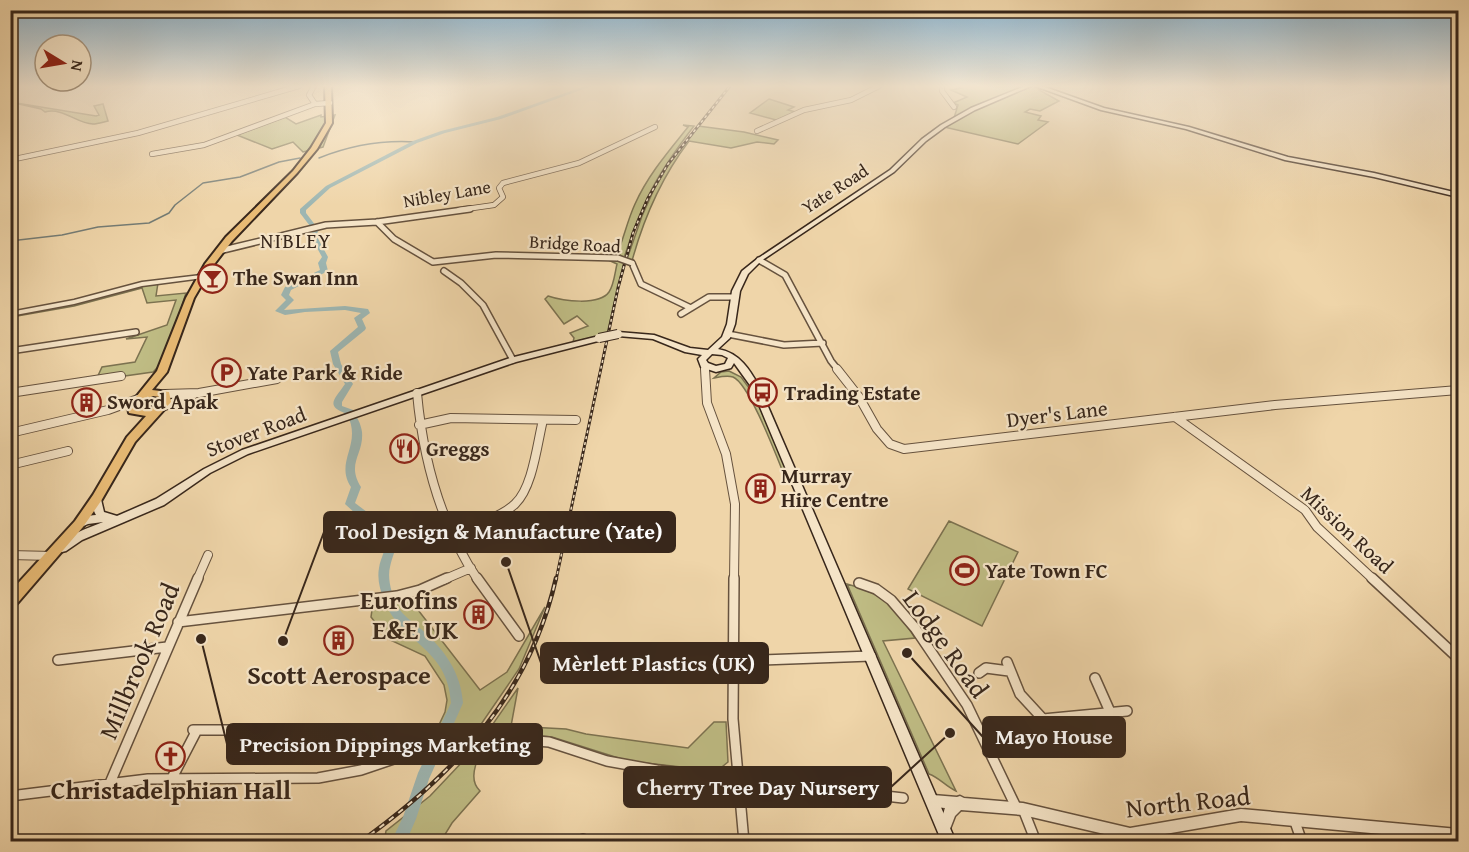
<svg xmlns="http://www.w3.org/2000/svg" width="1469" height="852" viewBox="0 0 1469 852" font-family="'Gentium Book Plus',serif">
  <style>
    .green { fill: #bfbc84; stroke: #7c7250; stroke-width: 1.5 }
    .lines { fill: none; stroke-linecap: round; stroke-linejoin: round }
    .stream { stroke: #757d76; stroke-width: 1.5 }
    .river { fill: #9db6b2; fill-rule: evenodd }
    .minor-far3-casing { stroke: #66523e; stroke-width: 6 }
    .minor-far2-casing { stroke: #66523e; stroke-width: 8 }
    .minor-far1-casing { stroke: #66523e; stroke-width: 10 }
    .minor-casing { stroke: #66523e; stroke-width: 12 }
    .tertiary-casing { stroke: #66523e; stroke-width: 3 }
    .secondary-casing { stroke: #38271b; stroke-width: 3 }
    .primary-casing { stroke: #38271b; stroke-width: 4 }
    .minor-far3 { stroke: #f5e4c7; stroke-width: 4.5 }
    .minor-far2 { stroke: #f5e4c7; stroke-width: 5 }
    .minor-far1 { stroke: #f5e4c7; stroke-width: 8 }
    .minor { stroke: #f5e4c7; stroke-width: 9 }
    .tertiary { fill: #f5e4c7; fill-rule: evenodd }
    .secondary { fill: #f5e4c7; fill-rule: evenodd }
    .primary { fill: #e8ba74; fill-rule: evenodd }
    .rail-far1-casing { stroke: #38271b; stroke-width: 3 }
    .rail-casing { stroke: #38271b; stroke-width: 4.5 }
    .rail-far1 { stroke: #f5e4c7; stroke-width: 1.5; stroke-dasharray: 3; stroke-linecap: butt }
    .rail { stroke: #f5e4c7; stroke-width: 2; stroke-dasharray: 6; stroke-linecap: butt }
    .minor-bridge-casing { stroke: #66523e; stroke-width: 8; stroke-linecap: butt }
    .secondary-bridge-casing { stroke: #38271b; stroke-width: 10; stroke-linecap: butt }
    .minor-bridge { stroke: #f5e4c7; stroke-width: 5 }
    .secondary-bridge { stroke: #f5e4c7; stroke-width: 8 }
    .labels { text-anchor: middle; stroke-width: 4.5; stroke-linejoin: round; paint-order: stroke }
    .far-street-label { font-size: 18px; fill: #38271b; stroke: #f5e4c7 }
    .far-quarter-label { font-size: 20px; letter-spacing: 1.5px; fill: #38271b; stroke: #f5e4c7 }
    .poi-label { font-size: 21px; font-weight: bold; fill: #38271b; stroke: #f5e4c7; text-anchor: start }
    .street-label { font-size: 21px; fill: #38271b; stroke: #f5e4c7 }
    .near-poi-label { font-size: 26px; font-weight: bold; fill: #38271b; stroke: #f5e4c7 }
    .near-street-label { font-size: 26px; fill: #38271b; stroke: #f5e4c7 }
    .leader { fill: none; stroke: #38271b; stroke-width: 2 }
    .callout-dot { fill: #38271b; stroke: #f5e4c7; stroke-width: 2 }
    .callout { fill: #38271b; stroke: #38271b; stroke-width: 2 }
    .callout-label { font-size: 22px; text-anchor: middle; font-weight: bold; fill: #fff }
  </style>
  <rect width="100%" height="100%" fill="#efd5a9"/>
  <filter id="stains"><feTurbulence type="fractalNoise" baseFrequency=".00333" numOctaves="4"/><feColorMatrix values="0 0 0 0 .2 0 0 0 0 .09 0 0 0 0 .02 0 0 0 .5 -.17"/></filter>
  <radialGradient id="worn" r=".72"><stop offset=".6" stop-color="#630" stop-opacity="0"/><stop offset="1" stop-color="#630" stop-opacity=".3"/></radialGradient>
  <!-- green -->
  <path class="green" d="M956,86H1044L1039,90L1059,101L1040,111L1030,109L1025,112L1041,116L1038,120L1048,122L1018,144L944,127L957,120L954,118L958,105L953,103L967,97L951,90L961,88Z
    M769,99L794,107L788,110L796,112L780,121L750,113Z
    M10,102L96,116L99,115L94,106L103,104L108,121C103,122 98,124 93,124C77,124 63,107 45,112L41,109Z
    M321,115V117L335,115L323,147L303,152L293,142L272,149L237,135L285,117L296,124Z
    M683,125L694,126C658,173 642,201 624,258L616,256C623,242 627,221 635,204C648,175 668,152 688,127Z
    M698,126L744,132L778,140L774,144L757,142L731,148L689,141C661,178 644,217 632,261L627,259L642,216L660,176Z
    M617,259L624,262L607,334L573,342L574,338L570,333L588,326L577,316L564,324L545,299L548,296C563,301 599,306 609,292C614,285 615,272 617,264L608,260Z
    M158,283L156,296L186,293C178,316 171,357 153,372L96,380L102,367L135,362L147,337L126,339L167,325L176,300L147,303L142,288L74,306L11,317V315Z
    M729,371L741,377L755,396L791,481L787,482C779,463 750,384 733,377C727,375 719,377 714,378L721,372Z
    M949,521L1018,552L982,626L908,589Z
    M847,584C883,593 895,607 915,638L883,641L956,791C945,786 940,778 929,774Z
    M408,597L480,690L507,672L545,607L519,669L475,733H464L430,744L445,712L447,700L444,685L425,656L388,639L371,617L373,603Z
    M518,688L511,726L566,729L586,734L688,748L714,722H726L728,762L717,771L628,761L552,737L488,731Z
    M483,740L489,741C479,753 466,778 480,791L452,823L441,841L384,842L386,831L430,796Z"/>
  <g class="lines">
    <!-- stream -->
    <path class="stream" d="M319,158C349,146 383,140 415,142
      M10,241L62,235L98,227L149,223L169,213L175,205L203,183L240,177L279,162L300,158"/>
    <!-- river -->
    <path class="river" d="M585,86H592L501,119L445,133L417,143L330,188L306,210V213L319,230L316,235L328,257L326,263L328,271L291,290L289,295L294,300L284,310L345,306L368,309L370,313L362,319L366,328L365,330L338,352L341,364L353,384L342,402V406L353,410C357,417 361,424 362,432C364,455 346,463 361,487L355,503L375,518L394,527C401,543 393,552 390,567C387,579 392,596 398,607C403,616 413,622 421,629C444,649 461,672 463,703L429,779L416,819L406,842H391L403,817L418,773L451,703C448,647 400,643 384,600C380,590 377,579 379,568C381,555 389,546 386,532L367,524L345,504L351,487C334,461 363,445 347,414C324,406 335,399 345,384L333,364L330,351L358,327L354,318L361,313L345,310L305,312L285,315L275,311L286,300L281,295L285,287L320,270L318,263L322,257L310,235L313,230L300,213V209L326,186L413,141L441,131L497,117Z"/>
    <defs>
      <path id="minor-far3" d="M314,86L309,95L315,104
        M942,86V91L954,107
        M757,131L804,110L851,100L879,86
        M152,154L204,145L315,104L330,103
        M10,160L138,133L299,86
        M459,210L494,205L503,197L499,188L503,183L579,163L655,127"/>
      <path id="minor-far2" d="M377,222L394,239L433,262L496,255L618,258
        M219,251L326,225L377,222L470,209
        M759,260L785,275L831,361L839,371
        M632,263L641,284L691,308
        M444,271L461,283L483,305L513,360
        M681,314L709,297H734
        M728,334L784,345L823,343
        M10,351L136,332
        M704,365L706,371"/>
      <path id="minor-far1" d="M705,369L707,403L726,454L735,504L734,580
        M837,369L859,397L877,429L890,444L904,449L1275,405L1458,390
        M10,393L121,376
        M417,393C423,459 440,524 478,580
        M165,394L199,393L277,379
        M162,407L193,395
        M1175,417L1305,510L1317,527L1374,580
        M419,425L451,418L576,420
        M10,433L108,410L138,399
        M10,465L68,451
        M450,531C471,524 498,520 515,504C533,487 537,444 543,420
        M10,555L52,556
        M197,580L208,555
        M443,580L471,568"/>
      <path id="minor" d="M477,578L519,636
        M734,578L733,719L744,842
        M1372,578L1458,658
        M859,583L876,589L891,600L915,628L967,705L1017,809
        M178,622L397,596L420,590L447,578
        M58,660L167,647
        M733,661L871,656
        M1007,662L1020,694L1043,719
        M979,673L986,668L1009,671
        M1095,678L1111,714
        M193,730H238
        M988,748L1006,742L1043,719L1127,711
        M172,778L197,730
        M110,783L198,578
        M10,796L148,779L318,778L361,770L456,738L474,736L549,742L607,761L657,770L903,798
        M1023,809L1036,842
        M1294,819L1302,842
        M583,839V842"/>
      <path id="tertiary" d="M201,275L204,277L203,278L142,286L74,304L10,316V312L74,300L142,282Z
        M933,795L957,797L960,796L964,798L1023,803L1130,828L1241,809L1458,829V841L1241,821L1130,840L1023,815L961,810L955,816L948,834L944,836L940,834L938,830L945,808L933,807L929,805L927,801L929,797Z"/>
      <path id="secondary" d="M1025,86H1031L975,110L945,127L926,141L894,172L761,261L748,274L740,291L735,324L730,338L718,349C740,353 750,370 760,388L956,842H942L752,388L734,363L731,368L716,372L701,367L698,359L702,355L685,352L653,339L618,336L614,334L618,332L654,335L690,348L708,350L722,337L727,324L732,291L742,271L757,259L890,170L922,139L941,125L971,108ZM712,354L722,355L728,358L725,364L716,366L708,363L706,360Z
        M1035,86H1042L1104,108L1189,127L1288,157L1374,173L1458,193V197L1374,177L1285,160L1186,129L1101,110Z
        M599,336L603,338L602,340L516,362L248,454L210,473L164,505L82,540L66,551L62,552L58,551L57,548C67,534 87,529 103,522L88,524L79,528L75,527L74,524C79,516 88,516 96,515C93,510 90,501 94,495H100L104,512L117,516L156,499L204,469L242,450L510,358Z"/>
      <path id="primary" d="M325,86H331L332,123L317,149L297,173L232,241L212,267L194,298L167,372L152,390L169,392L171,402L135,442L101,501L83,527L15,606L10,607V592L75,521L93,495L127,437L146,416L129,413L128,407L157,371L186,298L205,264L226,237L293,171L311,148L326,123ZM153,396L160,397L161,401L149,409H138L144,400Z"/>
    </defs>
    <!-- minor-far3 casing -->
    <use href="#minor-far3" class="minor-far3-casing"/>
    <!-- minor-far2 casing -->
    <use href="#minor-far2" class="minor-far2-casing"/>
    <!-- minor-far1 casing -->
    <use href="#minor-far1" class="minor-far1-casing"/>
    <!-- minor casing -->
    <use href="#minor" class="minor-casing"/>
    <!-- tertiary casing -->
    <use href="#tertiary" class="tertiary-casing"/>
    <!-- secondary casing -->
    <use href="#secondary" class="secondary-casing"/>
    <!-- primary casing -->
    <use href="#primary" class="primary-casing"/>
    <!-- minor-far3 -->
    <use href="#minor-far3" class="minor-far3"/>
    <!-- minor-far2 -->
    <use href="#minor-far2" class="minor-far2"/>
    <!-- minor-far1 -->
    <use href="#minor-far1" class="minor-far1"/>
    <!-- minor -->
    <use href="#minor" class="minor"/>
    <!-- tertiary -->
    <use href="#tertiary" class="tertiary"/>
    <!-- secondary -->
    <use href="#secondary" class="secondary"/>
    <!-- primary -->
    <use href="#primary" class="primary"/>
    <defs>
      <path id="rail-far1" d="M556,580L618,288L633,233L648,198L668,164L730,86"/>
      <path id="rail" d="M360,842C454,775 530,694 556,578"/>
    </defs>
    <!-- rail-far1 casing -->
    <use href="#rail-far1" class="rail-far1-casing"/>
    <!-- rail casing -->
    <use href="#rail" class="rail-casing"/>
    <!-- rail-far1 -->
    <use href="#rail-far1" class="rail-far1"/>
    <!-- rail -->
    <use href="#rail" class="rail"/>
    <defs>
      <path id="minor-bridge" d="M618,258L632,263"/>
      <path id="secondary-bridge" d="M599,338L618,334"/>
    </defs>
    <!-- minor-bridge casing -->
    <use href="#minor-bridge" class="minor-bridge-casing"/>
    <!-- secondary-bridge casing -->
    <use href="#secondary-bridge" class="secondary-bridge-casing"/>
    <!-- minor-bridge -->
    <use href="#minor-bridge" class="minor-bridge"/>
    <!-- secondary-bridge -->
    <use href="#secondary-bridge" class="secondary-bridge"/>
  </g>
  <!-- sky -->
  <linearGradient id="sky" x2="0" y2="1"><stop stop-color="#8ab5d2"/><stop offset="0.42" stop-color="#f8ecd8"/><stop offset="1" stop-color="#f8ecd8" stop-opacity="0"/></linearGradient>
  <rect width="1469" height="205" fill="url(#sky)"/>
  <!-- icons -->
  <defs>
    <symbol id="bar-ring" viewBox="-11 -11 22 22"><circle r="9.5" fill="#f5e4c7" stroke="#8f2418" stroke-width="1.5"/><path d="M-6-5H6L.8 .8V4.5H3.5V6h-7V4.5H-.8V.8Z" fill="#8f2418"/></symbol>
    <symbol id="parking-ring" viewBox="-11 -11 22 22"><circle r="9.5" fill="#f5e4c7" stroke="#8f2418" stroke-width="1.5"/><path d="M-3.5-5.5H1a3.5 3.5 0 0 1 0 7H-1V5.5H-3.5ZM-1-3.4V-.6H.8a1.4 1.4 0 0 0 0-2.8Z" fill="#8f2418"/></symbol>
    <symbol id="bus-ring" viewBox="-11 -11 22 22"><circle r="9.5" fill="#f5e4c7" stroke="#8f2418" stroke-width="1.5"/><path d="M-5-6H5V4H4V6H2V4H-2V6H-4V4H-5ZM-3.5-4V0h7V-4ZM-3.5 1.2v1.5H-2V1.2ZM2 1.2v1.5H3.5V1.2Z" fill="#8f2418"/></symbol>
    <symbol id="building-ring" viewBox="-11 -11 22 22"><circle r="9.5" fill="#f5e4c7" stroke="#8f2418" stroke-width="1.5"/><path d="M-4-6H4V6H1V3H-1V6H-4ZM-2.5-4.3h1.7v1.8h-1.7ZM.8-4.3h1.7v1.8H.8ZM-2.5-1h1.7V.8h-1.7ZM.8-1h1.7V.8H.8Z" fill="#8f2418"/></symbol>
    <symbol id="restaurant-ring" viewBox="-11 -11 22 22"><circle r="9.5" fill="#f5e4c7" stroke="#8f2418" stroke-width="1.5"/><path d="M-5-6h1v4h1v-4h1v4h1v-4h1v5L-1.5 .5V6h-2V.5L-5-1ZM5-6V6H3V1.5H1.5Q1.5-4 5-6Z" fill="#8f2418"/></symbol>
    <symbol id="stadium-ring" viewBox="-11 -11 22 22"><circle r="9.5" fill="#f5e4c7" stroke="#8f2418" stroke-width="1.5"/><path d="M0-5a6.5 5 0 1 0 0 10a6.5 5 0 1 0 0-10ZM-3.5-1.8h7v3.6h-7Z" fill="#8f2418"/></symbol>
    <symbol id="church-ring" viewBox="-11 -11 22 22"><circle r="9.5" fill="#f5e4c7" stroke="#8f2418" stroke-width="1.5"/><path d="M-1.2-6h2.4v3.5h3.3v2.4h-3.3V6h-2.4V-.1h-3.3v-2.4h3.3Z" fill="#8f2418"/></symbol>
  </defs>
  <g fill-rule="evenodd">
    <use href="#bar-ring" x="196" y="262" width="33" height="33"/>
    <use href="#parking-ring" x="210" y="356" width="33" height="33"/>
    <use href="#bus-ring" x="746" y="376" width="33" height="33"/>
    <use href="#building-ring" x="70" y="386" width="33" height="33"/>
    <use href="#restaurant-ring" x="388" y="432" width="33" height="33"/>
    <use href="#building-ring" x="744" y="472" width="33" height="33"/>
    <use href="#stadium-ring" x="948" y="554" width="33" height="33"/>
    <use href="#building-ring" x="462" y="598" width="33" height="33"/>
    <use href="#building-ring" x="322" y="624" width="33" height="33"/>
    <use href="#church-ring" x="154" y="740" width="33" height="33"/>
  </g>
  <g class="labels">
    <!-- far-street labels -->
    <g class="far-street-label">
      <text transform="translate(835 189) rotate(-33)" y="6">Yate Road</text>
      <text transform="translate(447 194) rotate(-10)" y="6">Nibley Lane</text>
      <text transform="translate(575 244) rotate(3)" y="6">Bridge Road</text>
    </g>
    <!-- far-quarter labels -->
    <g class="far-quarter-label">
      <text x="296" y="248">NIBLEY</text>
    </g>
    <!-- poi labels -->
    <g class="poi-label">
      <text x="233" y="285">The Swan Inn</text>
      <text x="247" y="380">Yate Park &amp; Ride</text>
      <text x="784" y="400">Trading Estate</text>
      <text x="107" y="409">Sword Apak</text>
      <text x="426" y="456">Greggs</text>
      <text x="781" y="483">Murray<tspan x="781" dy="24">Hire Centre</tspan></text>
      <text x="985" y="578">Yate Town FC</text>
    </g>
    <!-- street labels -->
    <g class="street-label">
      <text transform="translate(1057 414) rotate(-7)" y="7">Dyer's Lane</text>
      <text transform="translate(256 432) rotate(-21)" y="7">Stover Road</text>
      <text transform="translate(1347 530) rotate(43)" y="7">Mission Road</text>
    </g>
    <!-- near-poi labels -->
    <g class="near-poi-label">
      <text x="458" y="609" text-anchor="end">Eurofins<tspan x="458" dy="30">E&amp;E UK</tspan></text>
      <text x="339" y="684">Scott Aerospace</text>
      <text x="171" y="799">Christadelphian Hall</text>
    </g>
    <!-- near-street labels -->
    <g class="near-street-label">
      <text transform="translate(946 644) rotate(54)" y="9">Lodge Road</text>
      <text transform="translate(139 661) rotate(-67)" y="9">Millbrook Road</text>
      <text transform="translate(1188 802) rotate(-6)" y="9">North Road</text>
    </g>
  </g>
  <!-- callouts -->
  <path class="leader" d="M283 641L324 532M506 562L541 663M907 653L983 737M201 639L227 744M950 733L891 787"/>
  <g class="callout-dot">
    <circle cx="283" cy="641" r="6"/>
    <circle cx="506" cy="562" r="6"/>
    <circle cx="907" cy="653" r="6"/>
    <circle cx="201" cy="639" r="6"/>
    <circle cx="950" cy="733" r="6"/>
  </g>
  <g class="callout">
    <rect x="324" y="512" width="351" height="40" rx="6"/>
    <rect x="541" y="643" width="227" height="40" rx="6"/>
    <rect x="983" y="717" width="142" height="40" rx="6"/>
    <rect x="227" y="724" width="315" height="40" rx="6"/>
    <rect x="624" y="767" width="267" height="40" rx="6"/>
  </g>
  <g class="callout-label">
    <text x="499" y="539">Tool Design &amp; Manufacture (Yate)</text>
    <text x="654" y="671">Mèrlett Plastics (UK)</text>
    <text x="1054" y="744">Mayo House</text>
    <text x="385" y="752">Precision Dippings Marketing</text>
    <text x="758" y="795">Cherry Tree Day Nursery</text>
  </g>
  <!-- margin -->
  <rect width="1469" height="852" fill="none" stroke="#efd5a9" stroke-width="36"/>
  <rect x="12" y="12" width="1445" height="828" fill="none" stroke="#38271b" stroke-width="3"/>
  <rect x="18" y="18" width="1433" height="816" fill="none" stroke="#38271b" stroke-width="1.5"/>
  <!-- north arrow -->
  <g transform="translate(63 63) rotate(101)"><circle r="28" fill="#f5e4c7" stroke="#a99882" stroke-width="1.5"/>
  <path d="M0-4.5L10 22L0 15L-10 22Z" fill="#8f2418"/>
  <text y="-9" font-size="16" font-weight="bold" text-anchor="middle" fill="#38271b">N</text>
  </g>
  <rect width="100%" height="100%" filter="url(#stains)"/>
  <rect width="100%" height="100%" fill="url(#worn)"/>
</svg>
